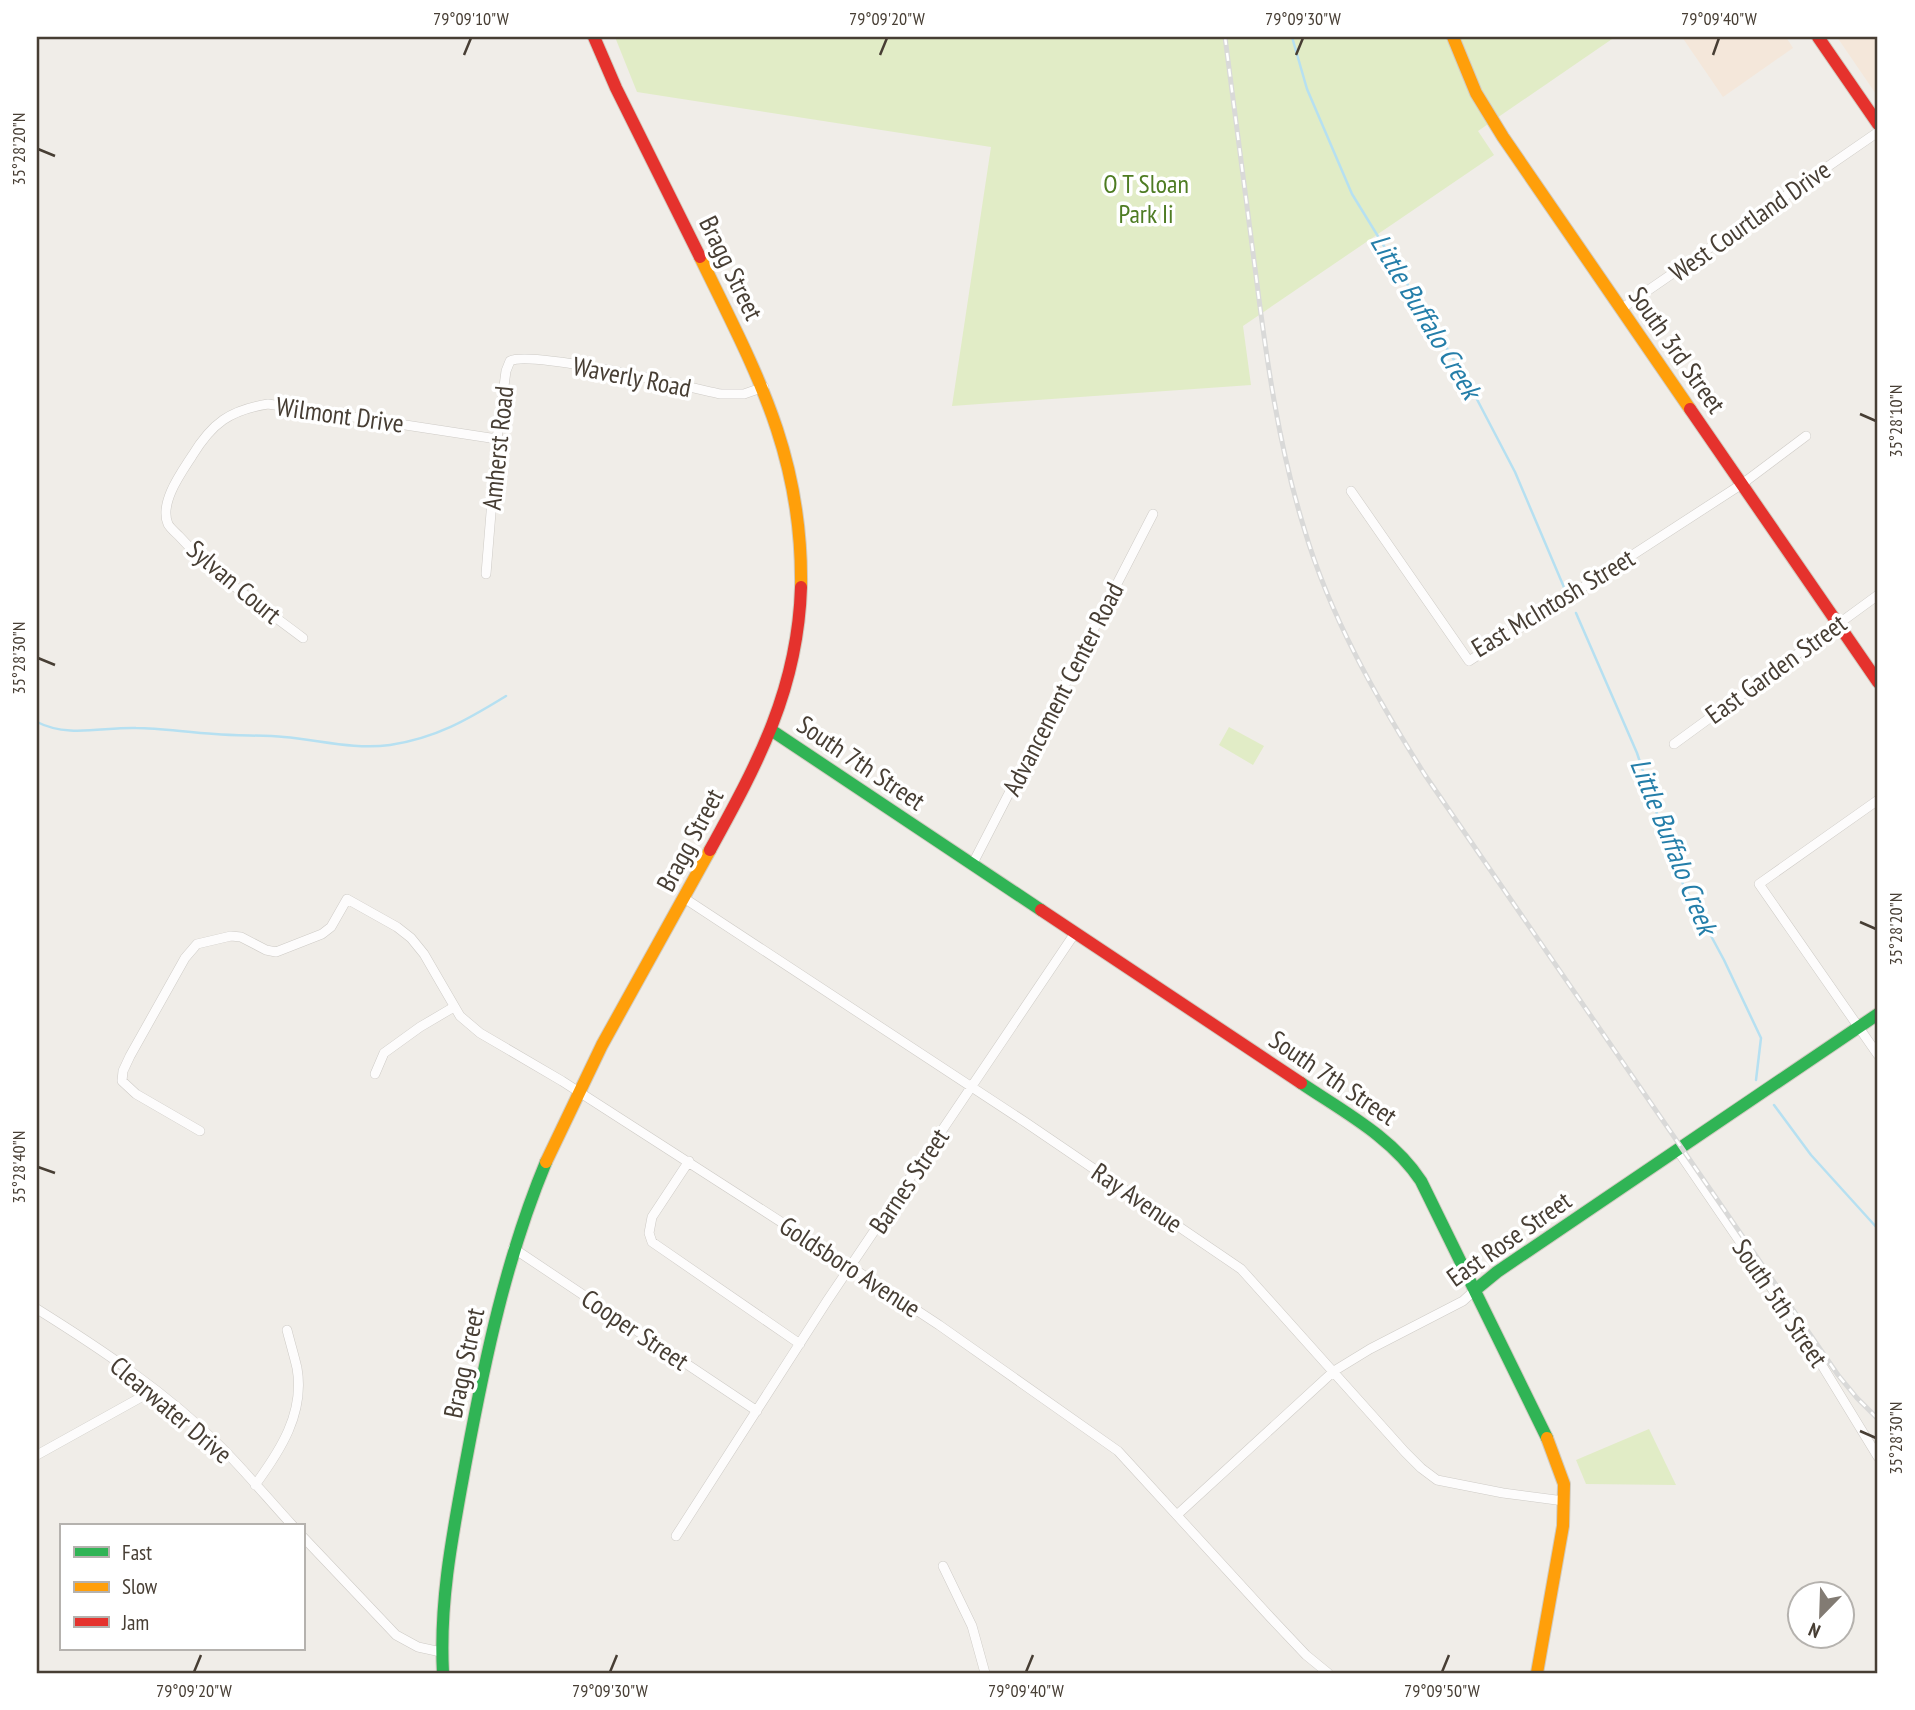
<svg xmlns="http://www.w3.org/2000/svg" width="1915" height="1710" viewBox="0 0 1915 1710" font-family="'PT Sans Narrow',sans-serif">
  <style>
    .commercial { fill: #f4e7da }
    .green { fill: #e1ecc6 }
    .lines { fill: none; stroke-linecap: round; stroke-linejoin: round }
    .stream { stroke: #b6e0f1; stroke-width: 2.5 }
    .street-casing { stroke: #cecbc6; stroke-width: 10 }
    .fast-casing { stroke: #d1cbc0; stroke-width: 14 }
    .slow-casing { stroke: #d1cbc0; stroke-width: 14 }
    .jam-casing { stroke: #d1cbc0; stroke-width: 14 }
    .street { stroke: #fdfcfc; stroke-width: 9 }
    .fast { stroke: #30b455; stroke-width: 12 }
    .slow { stroke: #ff9f0a; stroke-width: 12 }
    .jam { stroke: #e5322d; stroke-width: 12 }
    .rail-casing { stroke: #d9d9d8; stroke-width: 5 }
    .rail { stroke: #fff; stroke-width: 2.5; stroke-dasharray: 8; stroke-linecap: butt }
    .ticks { fill: none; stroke: #473e34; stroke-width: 2.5 }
    .labels { text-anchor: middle; stroke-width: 7; stroke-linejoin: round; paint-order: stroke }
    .park-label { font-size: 26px; fill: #4e7c23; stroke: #fff }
    .street-label { font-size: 26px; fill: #473e34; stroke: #fff }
    .water-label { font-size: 28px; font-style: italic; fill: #247ea9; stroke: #fff }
    .neatline { fill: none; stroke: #473e34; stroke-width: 2.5 }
    .ticks-label { font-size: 18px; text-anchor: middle; fill: #473e34 }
  </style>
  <rect width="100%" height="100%" fill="#f0ede8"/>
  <!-- commercial -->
  <path class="commercial" d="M1682,37H1786L1793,48L1723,97Z
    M1837,37H1878V97Z"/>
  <!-- green -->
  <path class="green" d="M615,37H1615L1478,131L1494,155L1243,326L1251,385L952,406L991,147L637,92Z
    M1229,727L1264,746L1253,765L1219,745Z
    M1649,1429L1676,1485L1586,1484L1576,1460Z"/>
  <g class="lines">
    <!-- stream -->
    <path class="stream" d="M1292,37L1307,89L1352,194L1470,386L1515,472L1566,592
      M1576,613L1637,753L1669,850L1683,884L1724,960L1761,1038L1756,1080
      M37,722C68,738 103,727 136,728C162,728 189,733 215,734C238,736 262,735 284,737C319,740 355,750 390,745C436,738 467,720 506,696
      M1774,1105L1811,1155L1878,1229"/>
    <defs>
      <path id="street" d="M1621,309L1878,132
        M1351,491L1469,661L1742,484L1806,436
        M486,574L497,439L506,371L510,361C532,350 688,387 721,394H744L764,387
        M303,638C261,606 214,575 179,536C176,533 170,528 168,524C159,503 181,473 192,456C212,423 230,410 268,404L497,439
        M1674,744L1878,595
        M1878,800L1759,884L1878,1055
        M972,865L1153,514
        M684,898L1025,1122L1241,1269L1405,1452L1421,1468L1437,1480L1503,1493L1564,1501
        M375,1074L384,1053L420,1027L454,1007
        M200,1131L136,1094L122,1081L123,1071L130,1056L185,958L197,944L231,936L241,937L266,950L276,952L322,934L331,927L347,899L397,927L411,938L424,954L460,1016L480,1033L562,1081L851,1267L939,1325L1118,1451L1271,1618L1306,1655L1328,1673
        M1678,1151L1801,1331L1878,1457
        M689,1161L652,1217L649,1233L652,1242L800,1344
        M513,1248L757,1411
        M37,1309C101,1349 167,1393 221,1447C246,1472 269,1500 293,1526
        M37,1455L154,1390
        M255,1485C280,1451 305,1413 297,1368C294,1355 290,1342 287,1330
        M1178,1514L1334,1371L1370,1349L1463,1301L1475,1290
        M676,1536L827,1301L1075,933
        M303,1537L396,1635L418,1647L441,1652
        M943,1566L972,1626L985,1673"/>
      <path id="fast" d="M771,730L1041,910
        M1301,1083C1344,1112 1392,1137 1421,1181L1547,1438
        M1475,1290L1497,1272L1878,1014
        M443,1673C439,1601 453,1532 466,1461C485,1359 506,1258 546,1162"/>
      <path id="slow" d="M1453,37L1476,93L1503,137L1690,409
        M700,257C756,372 803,455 801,587
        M546,1162L602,1045L710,850
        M1537,1673L1563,1526L1564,1484L1547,1438"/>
      <path id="jam" d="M594,37L616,88L700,257
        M1818,37L1878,124
        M1690,409L1878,682
        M710,850C758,763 798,689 801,587
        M1041,910L1301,1083"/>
    </defs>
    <!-- street casing -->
    <use href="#street" class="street-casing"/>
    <!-- fast casing -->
    <use href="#fast" class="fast-casing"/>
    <!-- slow casing -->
    <use href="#slow" class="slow-casing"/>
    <!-- jam casing -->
    <use href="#jam" class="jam-casing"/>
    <!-- street -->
    <use href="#street" class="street"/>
    <!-- fast -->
    <use href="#fast" class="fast"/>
    <!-- slow -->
    <use href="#slow" class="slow"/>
    <!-- jam -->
    <use href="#jam" class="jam"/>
    <defs>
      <path id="rail" d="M1225,37C1235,114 1245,191 1255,268C1266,356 1278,444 1304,528C1330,617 1376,697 1425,775L1838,1375L1857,1398L1878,1419"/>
    </defs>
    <!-- rail casing -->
    <use href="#rail" class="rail-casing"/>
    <!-- rail -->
    <use href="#rail" class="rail"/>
  </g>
  <!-- ticks -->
  <path class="ticks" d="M464,55L471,38M880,55L887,38M1296,55L1303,38M1713,55L1719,38M38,149L55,156M1860,414L1876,421M38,658L55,665M1860,922L1876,929M38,1167L55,1173M1860,1431L1876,1438M194,1672L201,1655M610,1672L617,1655M1026,1672L1033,1655M1442,1672L1449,1655"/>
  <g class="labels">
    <!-- park labels -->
    <g class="park-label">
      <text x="1146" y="193">O T Sloan<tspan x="1146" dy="30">Park Ii</tspan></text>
    </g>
    <!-- street labels -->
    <g class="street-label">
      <text transform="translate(1750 221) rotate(-35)" y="9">West Courtland Drive</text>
      <text transform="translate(731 268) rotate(64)" y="9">Bragg Street</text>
      <text transform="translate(1677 350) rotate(55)" y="9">South 3rd Street</text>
      <text transform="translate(632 377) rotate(11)" y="9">Waverly Road</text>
      <text transform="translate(340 415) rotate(8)" y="9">Wilmont Drive</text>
      <text transform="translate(498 448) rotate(-84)" y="9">Amherst Road</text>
      <text transform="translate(234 582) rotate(40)" y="9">Sylvan Court</text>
      <text transform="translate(1553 603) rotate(-31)" y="9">East McIntosh Street</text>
      <text transform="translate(1776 669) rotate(-36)" y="9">East Garden Street</text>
      <text transform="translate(1063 689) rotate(-63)" y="9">Advancement Center Road</text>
      <text transform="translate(861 763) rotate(34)" y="9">South 7th Street</text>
      <text transform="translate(690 840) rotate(-62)" y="9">Bragg Street</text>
      <text transform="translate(1333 1078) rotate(34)" y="9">South 7th Street</text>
      <text transform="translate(909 1181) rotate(-56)" y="9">Barnes Street</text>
      <text transform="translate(1137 1198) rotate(34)" y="9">Ray Avenue</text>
      <text transform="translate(1509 1239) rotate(-35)" y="9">East Rose Street</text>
      <text transform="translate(850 1267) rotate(33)" y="9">Goldsboro Avenue</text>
      <text transform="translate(1780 1303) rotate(56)" y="9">South 5th Street</text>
      <text transform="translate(635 1330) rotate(34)" y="9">Cooper Street</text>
      <text transform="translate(464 1363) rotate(-78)" y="9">Bragg Street</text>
      <text transform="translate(171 1410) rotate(40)" y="9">Clearwater Drive</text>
    </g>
    <!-- water labels -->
    <g class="water-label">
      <text transform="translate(1426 316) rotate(59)" y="10">Little Buffalo Creek</text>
      <text transform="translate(1674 846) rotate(68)" y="10">Little Buffalo Creek</text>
    </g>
  </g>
  <!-- border -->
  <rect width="1915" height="1710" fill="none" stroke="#ffffff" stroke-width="77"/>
  <!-- legend -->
  <rect x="60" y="1524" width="245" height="126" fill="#ffffff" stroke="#b5b2ae" stroke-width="2"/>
  <rect x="74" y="1547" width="35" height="10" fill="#30b455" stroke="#b5b2ae" stroke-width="2"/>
  <text x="122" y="1560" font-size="21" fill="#473e34">Fast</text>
  <rect x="74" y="1582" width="35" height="10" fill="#ff9f0a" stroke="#b5b2ae" stroke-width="2"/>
  <text x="122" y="1594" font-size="21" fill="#473e34">Slow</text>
  <rect x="74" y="1617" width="35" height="10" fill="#e5322d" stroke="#b5b2ae" stroke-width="2"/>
  <text x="122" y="1630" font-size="21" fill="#473e34">Jam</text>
  <!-- north arrow -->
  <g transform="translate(1821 1615) rotate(203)"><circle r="33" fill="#ffffff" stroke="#b5b2ae" stroke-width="2"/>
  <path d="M0-5L12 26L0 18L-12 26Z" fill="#827b73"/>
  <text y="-10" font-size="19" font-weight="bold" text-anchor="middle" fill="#473e34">N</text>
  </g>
  <rect x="38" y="38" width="1838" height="1634" class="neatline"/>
  <g class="ticks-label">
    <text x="471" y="25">79°09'10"W</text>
    <text x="887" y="25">79°09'20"W</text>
    <text x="1303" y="25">79°09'30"W</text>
    <text x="1719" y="25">79°09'40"W</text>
    <text transform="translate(19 149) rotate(-90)" y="6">35°28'20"N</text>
    <text transform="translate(1896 421) rotate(-90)" y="6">35°28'10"N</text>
    <text transform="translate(19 658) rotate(-90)" y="6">35°28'30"N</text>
    <text transform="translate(1896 929) rotate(-90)" y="6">35°28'20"N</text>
    <text transform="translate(19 1167) rotate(-90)" y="6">35°28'40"N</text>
    <text transform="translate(1896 1438) rotate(-90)" y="6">35°28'30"N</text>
    <text x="194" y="1697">79°09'20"W</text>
    <text x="610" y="1697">79°09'30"W</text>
    <text x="1026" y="1697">79°09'40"W</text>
    <text x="1442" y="1697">79°09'50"W</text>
  </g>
</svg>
